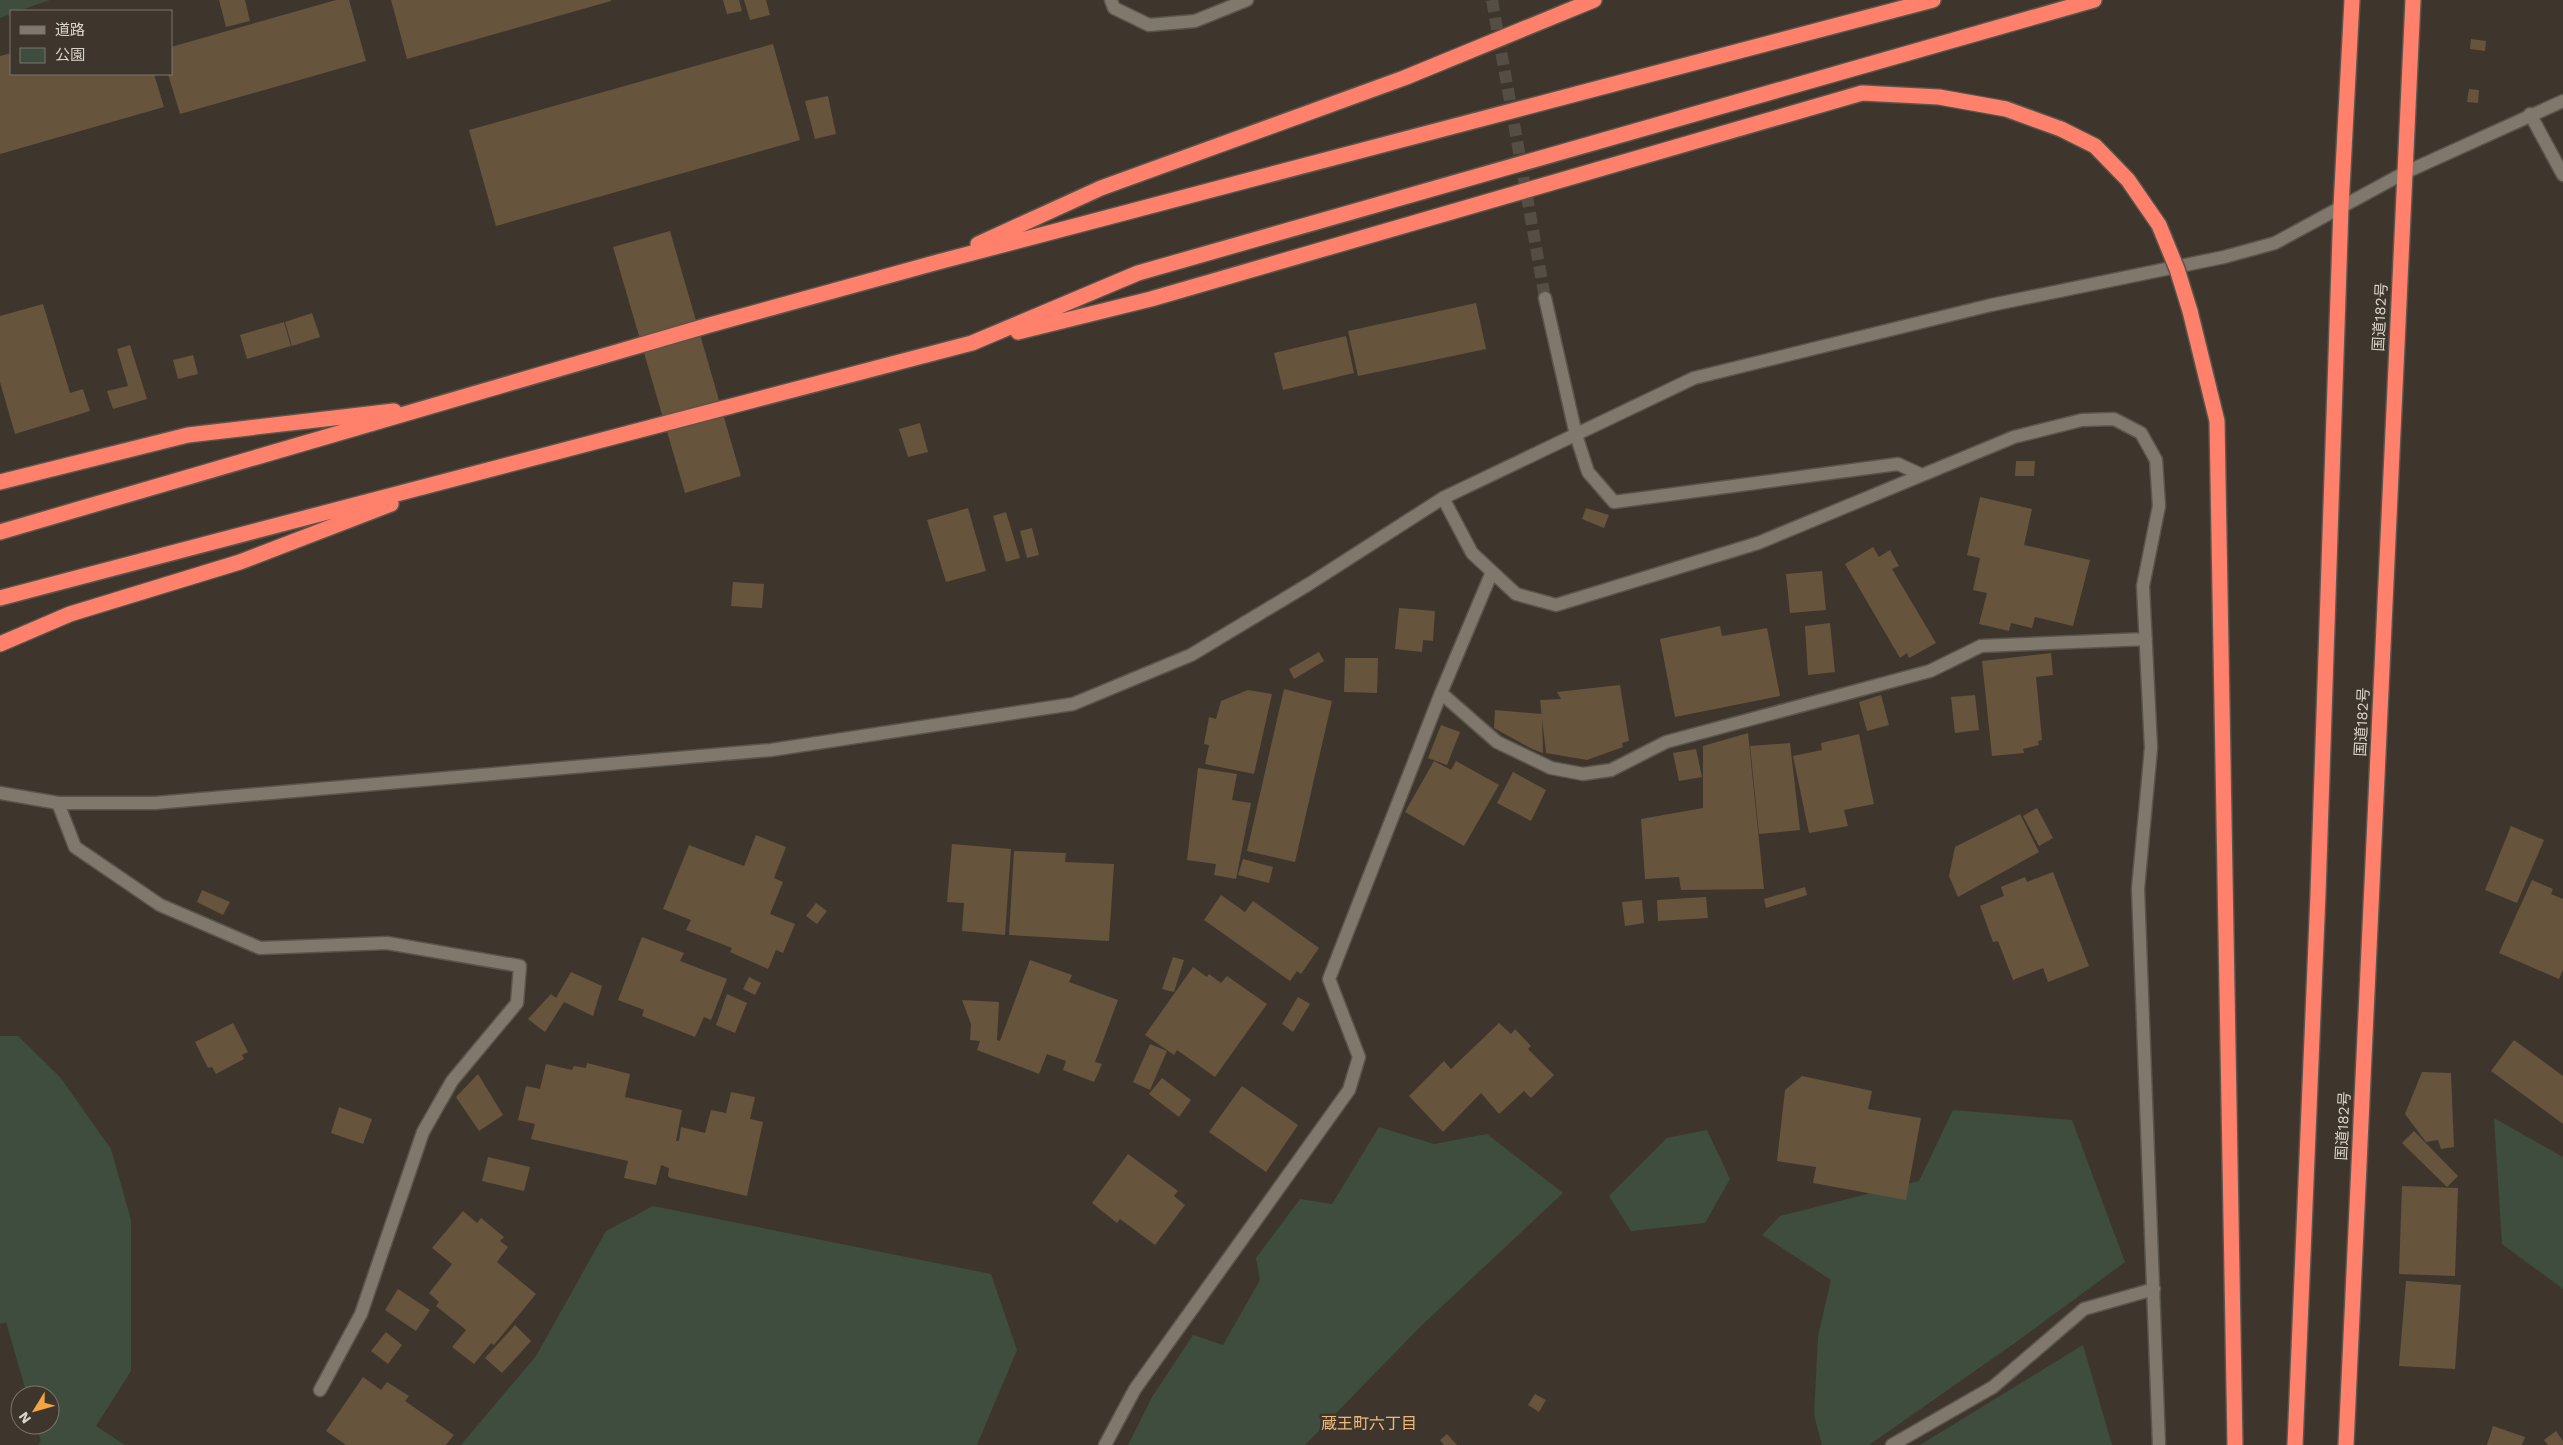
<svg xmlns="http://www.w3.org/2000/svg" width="2563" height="1445" viewBox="0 0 2563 1445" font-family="'Work Sans','Noto Sans JP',sans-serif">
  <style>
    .green { fill: #3e4d3e }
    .building { fill: #66543d }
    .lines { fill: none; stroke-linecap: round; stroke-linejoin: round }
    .street-tunnel { stroke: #554e44; stroke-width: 12; stroke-dasharray: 12 6; stroke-linecap: butt }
    .lane-casing { stroke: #5a554c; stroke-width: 15 }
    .street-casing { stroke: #5a554c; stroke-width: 15 }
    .secondary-casing { stroke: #5a554c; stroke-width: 15 }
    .highway-casing { stroke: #5a554c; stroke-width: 18 }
    .lane { stroke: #81786d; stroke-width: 12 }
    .street { stroke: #81786d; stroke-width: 12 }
    .secondary { stroke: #81786d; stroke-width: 12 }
    .highway { stroke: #ff816b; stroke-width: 15 }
    .highway-bridge-casing { stroke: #5a554c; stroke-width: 18; stroke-linecap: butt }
    .highway-bridge { stroke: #ff816b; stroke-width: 15 }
    .labels { text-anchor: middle; stroke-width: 5; stroke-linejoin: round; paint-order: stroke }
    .street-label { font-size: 15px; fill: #d9d4ce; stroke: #3e362c }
    .neighbourhood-label { font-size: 16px; fill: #efb97b; stroke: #3e362c }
  </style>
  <rect width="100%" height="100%" fill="#3e362c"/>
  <!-- green -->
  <path class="green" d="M0,0H50L18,11H11V14L0,18Z
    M0,1036H18L60,1077L111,1149L131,1220V1371L96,1426L125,1445H38L41,1441L36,1425H50V1395H27L6,1322L0,1324Z
    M1953,1110L2072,1120L2125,1262L2019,1340L1869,1445H1822L1814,1415L1818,1336L1831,1280L1762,1235L1780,1216L1919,1181Z
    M2494,1118L2563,1157V1289L2502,1244Z
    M1379,1127L1434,1144L1487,1134L1563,1193L1421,1326L1305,1445H1128L1152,1397L1193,1335L1223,1345L1260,1280L1256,1258L1300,1199L1332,1204Z
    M1707,1130L1730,1179L1705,1223L1631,1231L1609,1196L1667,1138Z
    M653,1206L991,1274L1017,1350L977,1445H461L536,1356L606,1231Z
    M2083,1345L2112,1445H1920Z"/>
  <!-- building -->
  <path class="building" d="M219,0H245L250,21L226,27Z
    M336,0H349L366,61L180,114L168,74H171V47Z
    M391,0H611V1L407,59Z
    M723,0H739L742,11L727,14Z
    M744,0H766L770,15L750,20Z
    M2471,39L2486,41L2485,51L2470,49Z
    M773,44L800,140L496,226L469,130Z
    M11,53V74H154L164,107L0,154V56Z
    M2469,89L2479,90L2478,103L2467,102Z
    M828,96L836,134L815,139L805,101Z
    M670,231L741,476L685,493L613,247Z
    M1476,303L1486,349L1358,376L1348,331Z
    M43,304L70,393L83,389L90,411L15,434L0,382V316Z
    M312,313L320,337L292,346L285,322Z
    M284,322L291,346L247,359L240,335Z
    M1346,336L1354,373L1283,390L1274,353Z
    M130,345L147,399L113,409L107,391L128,386L117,349Z
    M193,355L198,374L178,379L173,360Z
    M920,423L928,452L908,457L899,429Z
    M2016,461H2035L2034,476H2015Z
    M1980,497L2032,509L2024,545L2090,560L2073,626L2035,617L2032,628L2011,623L2009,631L1979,624L1987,593L1973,590L1980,558L1967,555Z
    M968,508L986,571L946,582L927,520Z
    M1586,508L1609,515L1604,528L1582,519Z
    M1006,512L1020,558L1006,562L993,516Z
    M1032,528L1039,555L1027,558L1020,531Z
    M1873,547L1879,557L1890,550L1899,566L1892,569L1936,643L1909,658L1907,653L1900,658L1845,564Z
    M1822,571L1826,610L1790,613L1786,574Z
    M733,582L764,584L762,608L731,606Z
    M1399,608L1435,611L1433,641L1423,640L1422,652L1395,649Z
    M1830,623L1835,672L1808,675L1805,626Z
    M1720,626L1722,636L1767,628L1780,696L1675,717L1660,639Z
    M1319,652L1324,661L1294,679L1289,669Z
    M2051,653L2053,675L2036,677L2042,740L2038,741L2039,745L2023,749L2024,753L1992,756L1982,661Z
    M1345,658H1378L1377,693L1344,692Z
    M1620,685L1629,741L1622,743L1623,747L1587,760L1546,753L1540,700L1561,699L1557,692Z
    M1284,689L1332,701L1295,862L1247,851Z
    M1248,690L1272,694L1254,774L1205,764L1209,745L1204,744L1209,717L1216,719L1221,701Z
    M1881,695L1889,725L1867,731L1859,702Z
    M1975,695L1979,730L1955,733L1951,697Z
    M1495,710L1542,714L1543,753L1532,749L1494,728Z
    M1441,725L1460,732L1447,765L1428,758Z
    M1748,733L1764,889L1681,890L1679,877L1645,879L1641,819L1703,808V746Z
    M1859,734L1874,804L1844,810L1848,826L1809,833L1793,756L1822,750L1821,743Z
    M1790,743L1800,830L1759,834L1750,746Z
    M1696,749L1702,777L1679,781L1673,753Z
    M1434,761L1451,770L1456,761L1499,785L1464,846L1405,812Z
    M1198,768L1237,774L1232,800L1251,803L1236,879L1214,875L1216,864L1187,860Z
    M1513,772L1546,790L1531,821L1497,803Z
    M2037,808L2053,838L2039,846L2023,816Z
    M2020,814L2039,852L1958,897L1949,876L1955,847Z
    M2511,826L2544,840L2517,903L2485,890Z
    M756,835L786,847L774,878L783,882L770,914L795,924L783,953L776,950L768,969L730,952L732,948L686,930L691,920L663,909L689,845L744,866Z
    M952,844L1011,849L1005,935L962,931L964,903L947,902Z
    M1014,851L1066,853L1065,862L1114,864L1109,941L1009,935Z
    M1243,859L1273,867L1269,883L1238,875Z
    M2053,872L2089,966L2048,982L2043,968L2013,980L1998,941L1993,942L1980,906L2004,896L2001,887L2025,877L2027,882Z
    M2532,880L2553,889L2551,894L2563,899V970L2559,979L2499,953Z
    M1805,887L1807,895L1766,908L1764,899Z
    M202,890L230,902L223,915L197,902Z
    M1221,895L1245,912L1253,901L1319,948L1301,974L1297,971L1290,981L1204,920Z
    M1706,897L1708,918L1658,921L1657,900Z
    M1642,900L1644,923L1625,926L1622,902Z
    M816,903L827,911L817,924L806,916Z
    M642,937L684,953L680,961L727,979L711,1020L704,1017L695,1037L642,1016L644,1010L618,1000Z
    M1173,957L1184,960L1174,992L1162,989Z
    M1030,960L1072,975L1069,982L1118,1000L1095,1062L1102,1064L1094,1082L1063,1070L1066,1061L1047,1054L1039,1074L977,1050L980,1041L970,1040L971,1024L962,1000L999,1002L997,1040L1000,1041Z
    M1193,967L1207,977L1209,974L1221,983L1227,976L1267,1004L1215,1077L1177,1050L1174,1055L1145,1035Z
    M571,972L602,986L593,1016L564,1002L545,1032L528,1019L551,994L556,998Z
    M749,977L761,983L755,995L743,989Z
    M727,994L747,1003L735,1033L716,1025Z
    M1298,997L1310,1004L1293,1032L1282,1024Z
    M233,1023L248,1052L242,1055L244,1059L216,1074L212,1067L208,1068L195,1042Z
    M1499,1023L1511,1034L1515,1029L1531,1046L1528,1049L1554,1075L1531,1098L1524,1091L1499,1114L1481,1093L1443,1132L1409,1096L1444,1061L1451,1069Z
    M2514,1040L2563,1076V1124L2491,1071Z
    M1150,1044L1167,1051L1150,1090L1133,1082Z
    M587,1063L630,1074L625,1097L682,1110L676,1141H679L681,1127L705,1133L711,1110L726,1113L731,1092L755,1097L750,1119L763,1122L747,1196L670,1178L668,1176L669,1168L661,1165L656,1185L624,1178L628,1161L531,1139L535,1124L518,1120L526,1086L540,1089L546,1064L572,1070L574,1066L586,1068Z
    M2422,1072L2451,1073L2454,1147L2441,1149L2438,1140L2426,1142L2405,1114Z
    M478,1074L503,1115L479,1131L456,1097Z
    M1802,1076L1872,1091L1868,1109L1921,1118L1906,1200L1813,1183L1816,1167L1777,1161L1785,1090Z
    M1162,1078L1191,1100L1179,1117L1149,1094Z
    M1242,1086L1298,1125L1266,1172L1209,1132Z
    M339,1107L372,1119L363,1144L331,1133Z
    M2414,1131L2458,1176L2447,1187L2402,1143Z
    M1128,1154L1178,1191L1174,1196L1185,1205L1155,1245L1120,1219L1117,1223L1092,1203Z
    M488,1157L530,1167L524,1191L482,1181Z
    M2402,1186L2458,1188L2455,1276L2399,1274Z
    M463,1211L477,1223L481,1218L504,1237L500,1241L508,1247L497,1262L536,1294L494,1345L491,1343L474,1364L452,1347L466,1330L436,1306L439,1302L429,1293L452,1264L432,1248Z
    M2406,1281L2461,1285L2455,1369L2399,1366Z
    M398,1289L430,1310L416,1331L385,1310Z
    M515,1325L531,1341L502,1373L485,1358Z
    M386,1332L402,1345L388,1364L371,1351Z
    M363,1377L381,1390L387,1382L409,1396L405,1401L454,1435L446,1445H346L326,1431Z
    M1535,1394L1546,1400L1539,1412L1528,1405Z
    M2493,1426L2525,1437L2522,1445H2487Z
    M2556,1431L2563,1441V1445H2548L2544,1440Z
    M1447,1434L1457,1445H1444L1440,1440Z"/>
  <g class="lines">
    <!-- street-tunnel -->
    <path class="street-tunnel" d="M1492,0L1545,298"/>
    <defs>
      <path id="lane" d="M1892,1445L1993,1387L2084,1309L2154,1289"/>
      <path id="street" d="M1111,0L1114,8L1149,25L1195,21L1247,0
        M2530,114L2563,175
        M1545,298L1576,435L1588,472L1614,502L1898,464L1922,475
        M1443,498L1472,553L1516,594L1556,605L1758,543L2014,437L2082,420L2114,419L2141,433L2156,460L2159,506L2143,586L2151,748L2138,889L2159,1445
        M1441,693L1497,742L1551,768L1583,774L1611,770L1666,742L1930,671L1981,646L2146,639
        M58,803L75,847L160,905L260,948L387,943L520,966L517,1003L452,1081L423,1132L361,1314L320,1390
        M1105,1445L1135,1389L1349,1090L1359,1057L1329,979L1441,693L1492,572"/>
      <path id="secondary" d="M0,793L58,803H155L771,750L1073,704L1191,655L1309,584L1443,498L1694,378L1991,305L2224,257L2275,243L2404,173L2563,101"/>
      <path id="highway" d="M978,244L1101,188L1404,78L1594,0
        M2190,311L2217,421L2235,1445
        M1018,332L1151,299L1862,93L1939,97L2006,109L2061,129
        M0,482L188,435L394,411
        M0,532L706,326L938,262L1933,0
        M0,598L972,343L1138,273L2094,0
        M0,644L70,614L240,562L391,504
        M2295,1445L2318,894L2341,207L2352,0
        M2346,1445L2413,0"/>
    </defs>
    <!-- lane casing -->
    <use href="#lane" class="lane-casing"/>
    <!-- street casing -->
    <use href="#street" class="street-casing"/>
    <!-- secondary casing -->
    <use href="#secondary" class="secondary-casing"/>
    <!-- highway casing -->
    <use href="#highway" class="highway-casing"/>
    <!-- lane -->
    <use href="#lane" class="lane"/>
    <!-- street -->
    <use href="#street" class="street"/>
    <!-- secondary -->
    <use href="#secondary" class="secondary"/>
    <!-- highway -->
    <use href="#highway" class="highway"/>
    <defs>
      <path id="highway-bridge" d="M2061,129L2095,146L2128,180L2159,225L2177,269L2190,311"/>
    </defs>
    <!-- highway-bridge casing -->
    <use href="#highway-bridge" class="highway-bridge-casing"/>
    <!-- highway-bridge -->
    <use href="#highway-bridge" class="highway-bridge"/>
  </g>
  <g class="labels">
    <!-- street labels -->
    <g class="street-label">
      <text transform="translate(2380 317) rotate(-87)" y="5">国道182号</text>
      <text transform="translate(2362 722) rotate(-87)" y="5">国道182号</text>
      <text transform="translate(2343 1126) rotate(-87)" y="5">国道182号</text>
    </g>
    <!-- neighbourhood labels -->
    <g class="neighbourhood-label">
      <text x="1369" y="1429">蔵王町六丁目</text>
    </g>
  </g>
  <!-- legend -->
  <rect x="10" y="10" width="162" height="65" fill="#3e362c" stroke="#7c756d"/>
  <rect x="20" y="26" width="25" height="8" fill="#81786d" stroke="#7c756d"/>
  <text x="55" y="35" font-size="15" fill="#d9d4ce">道路</text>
  <rect x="20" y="48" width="25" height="15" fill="#3e4d3e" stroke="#7c756d"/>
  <text x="55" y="60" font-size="15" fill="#d9d4ce">公園</text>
  <!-- north arrow -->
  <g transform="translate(35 1410) rotate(233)"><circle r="24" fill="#3e362c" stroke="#7c756d"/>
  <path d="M0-4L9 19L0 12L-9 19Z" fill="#f2a541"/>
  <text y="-8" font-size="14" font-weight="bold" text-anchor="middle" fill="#d9d4ce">N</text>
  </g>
</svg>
